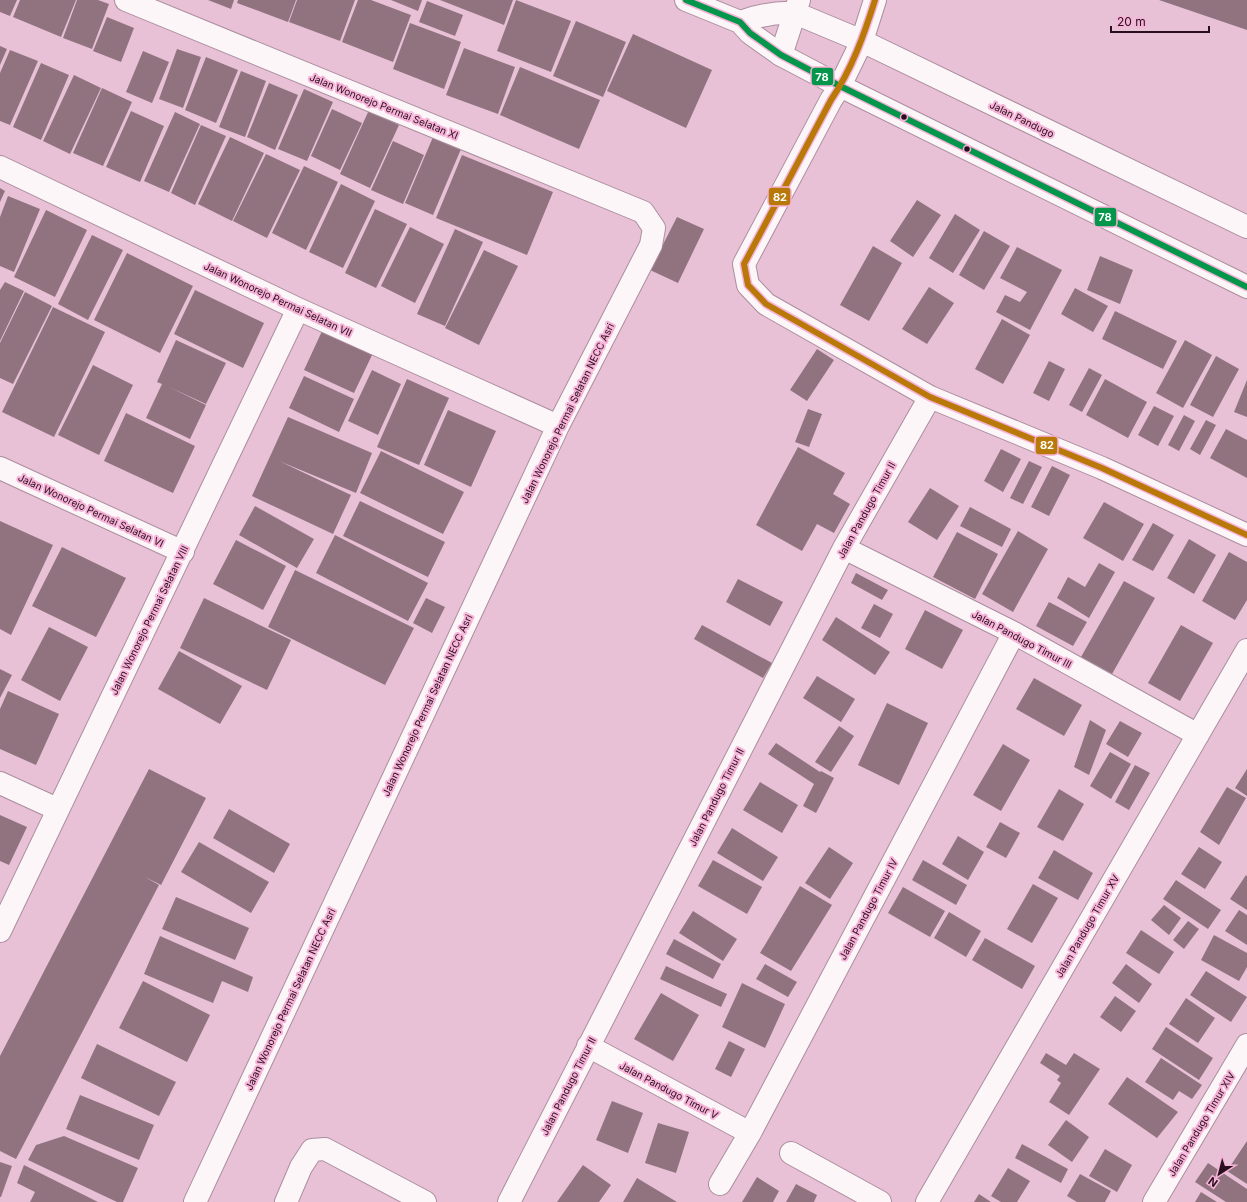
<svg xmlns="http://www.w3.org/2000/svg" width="1247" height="1202" viewBox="0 0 1247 1202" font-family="Inter,sans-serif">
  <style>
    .building { fill: #917380 }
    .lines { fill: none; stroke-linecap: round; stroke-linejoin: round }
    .minor-casing { stroke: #ab8e9e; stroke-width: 24 }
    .tertiary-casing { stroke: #ab8e9e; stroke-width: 24 }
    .minor { stroke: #fcf6f9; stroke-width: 22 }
    .tertiary { stroke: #fcf6f9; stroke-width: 22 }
    .bus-1-casing { stroke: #f7b2d7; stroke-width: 9 }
    .bus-2-casing { stroke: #f7b2d7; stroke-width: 9 }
    .bus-1 { stroke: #04974c; stroke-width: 6 }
    .bus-2 { stroke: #b97909; stroke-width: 6 }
    .bus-dot { fill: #280f1e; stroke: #f7b2d7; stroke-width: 1.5 }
    .labels { text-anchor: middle; stroke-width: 4; stroke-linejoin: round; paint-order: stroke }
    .street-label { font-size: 10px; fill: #280f1e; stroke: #f7b2d7 }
    .line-badge { stroke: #f7b2d7; stroke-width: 1.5 }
    .badge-label { font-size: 11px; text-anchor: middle; font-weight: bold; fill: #fff }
  </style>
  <rect width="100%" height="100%" fill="#e8c1d6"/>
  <!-- building -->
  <path class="building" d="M0,0H17L10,16L0,12Z
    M20,0H76L61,37L13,17Z
    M77,0H98L109,4L92,49L63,38Z
    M208,0H234L231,9Z
    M238,0H296L288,22L237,3Z
    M297,0H355L340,41L289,22Z
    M358,0H371L411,15L393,62L342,42Z
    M391,0H422L418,11Z
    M440,0H513L504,25Z
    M516,0L571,21L551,72L497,51Z
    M1159,0H1247V30Z
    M427,1L463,15L455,36L419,22Z
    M107,17L134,28L121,62L93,51Z
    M576,21L626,42L603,97L553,76Z
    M410,23L461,42L444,89L393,69Z
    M633,34L712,70L686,128L607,91Z
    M0,46L7,49L0,65Z
    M464,48L515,67L498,114L446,95Z
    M177,49L201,57L183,108L159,99Z
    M10,50L38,61L10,125L0,121V73Z
    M143,51L169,62L152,103L126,92Z
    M206,57L238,70L216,123L185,110Z
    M41,63L69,75L41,140L13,127Z
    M520,67L600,100L579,149L500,115Z
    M241,71L266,81L245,137L219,127Z
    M74,75L101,88L70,154L43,141Z
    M269,83L298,95L275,150L247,137Z
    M102,88L132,102L103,166L73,153Z
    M304,89L333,102L307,161L278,149Z
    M332,109L362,123L340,170L311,156Z
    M369,110L399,125L370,188L340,174Z
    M131,111L164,126L140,182L106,167Z
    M175,112L200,124L169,192L144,181Z
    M201,125L226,136L195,205L171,193Z
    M230,137L264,153L232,221L198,204Z
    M433,137L461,149L433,215L405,203Z
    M393,141L424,155L403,204L371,190Z
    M266,154L300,170L267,238L233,221Z
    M462,155L553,192L527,255L436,218Z
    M304,166L338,182L306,250L272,233Z
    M341,184L375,201L343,268L309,252Z
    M0,188L5,191L0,202Z
    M8,196L40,209L14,272L0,266V217Z
    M917,200L941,215L913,257L890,241Z
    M375,209L407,224L376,288L345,273Z
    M46,210L87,230L55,297L14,277Z
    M955,214L980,230L953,273L929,258Z
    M677,217L704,229L678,283L650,270Z
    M410,227L444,244L415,303L381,286Z
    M455,229L483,242L445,326L417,314Z
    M984,231L1010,246L984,290L959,275Z
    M92,235L123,250L88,320L58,304Z
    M873,246L902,263L869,321L840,305Z
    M1017,247L1062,270L1030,330L996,312L1005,295L1020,302L1027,292L1000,278Z
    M484,250L518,266L479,345L445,328Z
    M127,253L193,286L160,353L94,320Z
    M1100,256L1133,270L1120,304L1087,290Z
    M5,282L24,291L0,341V290Z
    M929,287L954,303L927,344L902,329Z
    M1075,288L1108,306L1093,332L1061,314Z
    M195,290L264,323L243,368L174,334Z
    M25,292L52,306L13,384L0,378V343Z
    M53,307L105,332L54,437L2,412Z
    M1115,311L1177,341L1163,369L1102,339Z
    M1002,319L1030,335L1003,384L975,369Z
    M323,329L373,353L354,393L304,370Z
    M176,340L226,363L206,404L169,387L206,405L190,439L146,418L162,384L157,382Z
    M1185,340L1212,355L1183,408L1156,393Z
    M817,349L834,360L807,401L790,390Z
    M1216,356L1239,369L1213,417L1190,405Z
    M1049,361L1065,369L1049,401L1033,393Z
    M93,365L133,385L99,455L58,435Z
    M1089,368L1102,375L1082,412L1069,405Z
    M372,370L401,384L378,435L348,421Z
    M304,376L354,399L339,432L289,408Z
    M407,379L449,398L419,465L377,447Z
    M1105,379L1147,402L1128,438L1086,415Z
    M1247,380V417L1234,412Z
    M1154,406L1174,416L1158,446L1138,435Z
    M808,409L822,414L809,447L795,442Z
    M448,410L496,431L471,487L424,465Z
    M126,413L195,446L173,493L104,461Z
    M1184,415L1195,421L1179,451L1168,445Z
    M288,417L372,453L356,493L279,461L351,495L333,534L252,496Z
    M1206,420L1216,425L1200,455L1190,449Z
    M1226,429L1247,440V478L1210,458Z
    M798,447L845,473L833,494L850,504L834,533L817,524L802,551L756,525Z
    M1001,449L1021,459L1003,492L984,481Z
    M381,451L464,492L443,534L360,493Z
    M1029,461L1042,467L1023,504L1010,498Z
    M1052,466L1070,475L1049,516L1031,507Z
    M930,488L959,506L937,540L908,522Z
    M360,501L445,542L428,577L343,536Z
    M1104,502L1144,524L1123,561L1083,538Z
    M255,506L314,539L297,568L239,535Z
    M970,507L1011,529L1002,547L960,526Z
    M0,521L53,545L11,635L0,629Z
    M1153,523L1174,535L1153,571L1132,560Z
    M1018,531L1048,549L1013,612L982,594Z
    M957,532L998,554L975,599L933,577Z
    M335,535L428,583L408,621L316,573Z
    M1189,539L1216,555L1194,594L1167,578Z
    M236,540L286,566L263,610L213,584Z
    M62,547L126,578L96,637L32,606Z
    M1229,552L1247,562V600L1235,620L1202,601Z
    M1099,563L1115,572L1089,618L1057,598L1068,577L1085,587Z
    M295,570L414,628L385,685L268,627Z
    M856,573L888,590L882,600L851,583Z
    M738,579L783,602L770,626L726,602Z
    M1124,581L1155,598L1112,674L1081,657Z
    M204,598L291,640L267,690L180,648Z
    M426,598L445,607L432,633L413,623Z
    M1049,602L1087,622L1073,646L1036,626Z
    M874,604L893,614L880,638L861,628Z
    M925,610L963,630L942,669L905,649Z
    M836,617L890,652L875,675L822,640Z
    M702,625L772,663L763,678L694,639Z
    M1181,625L1213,643L1180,701L1148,683Z
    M49,627L88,647L60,701L21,680Z
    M179,651L242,686L220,724L158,689Z
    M0,669L12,675L0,698Z
    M817,676L855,699L841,722L803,698Z
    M1034,678L1082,705L1064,736L1016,709Z
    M8,691L59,714L36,765L0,749V709Z
    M887,703L928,723L899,785L858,765Z
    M1090,720L1106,730L1089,775L1074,767Z
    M1120,721L1142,733L1128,757L1106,744Z
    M839,726L854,736L831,772L815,762Z
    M776,743L820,772L821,771L834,778L816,813L803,806L814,784L768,754Z
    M1003,744L1030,760L1001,811L973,795Z
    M1110,752L1131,764L1111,799L1090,786Z
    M1135,765L1150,773L1129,810L1115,802Z
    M149,769L206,798L161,885L145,877L159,885L16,1159L0,1151V1056Z
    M1247,769V796L1235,788Z
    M760,782L798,805L782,833L743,810Z
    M1227,787L1246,798L1219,845L1200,832Z
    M1059,789L1084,804L1063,841L1037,827Z
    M229,809L290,844L274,873L213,838Z
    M0,815L27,827L9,865L0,861Z
    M1000,822L1020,833L1006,858L986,847Z
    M732,828L778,857L763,881L717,853Z
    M958,836L984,852L968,880L942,864Z
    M199,842L269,882L251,913L181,872Z
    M829,847L853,863L830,899L805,883Z
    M1199,847L1222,862L1205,889L1181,874Z
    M1054,850L1093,873L1078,900L1038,878Z
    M713,860L762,887L747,914L698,886Z
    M923,860L967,885L956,905L912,880Z
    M1246,875L1247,876V910L1230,899Z
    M1176,880L1221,910L1208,929L1163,899Z
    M1033,884L1058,898L1032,943L1007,929Z
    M800,886L832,905L791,971L760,953Z
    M903,887L945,911L930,937L888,913Z
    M176,897L249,928L235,960L162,929Z
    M1164,905L1181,918L1169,935L1151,920Z
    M1239,910L1247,915V945L1225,931Z
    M693,911L737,939L723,961L679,933Z
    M949,912L981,931L966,957L934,938Z
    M1188,921L1199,929L1184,949L1173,940Z
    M1141,930L1174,952L1159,974L1126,953Z
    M1214,935L1247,953V967L1239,981L1201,960Z
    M160,936L253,977L248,992L222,981L213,1003L144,974Z
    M985,938L1035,966L1022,989L972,960Z
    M674,939L721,964L713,979L666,954Z
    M765,964L797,982L788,997L756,979Z
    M1126,964L1152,984L1139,1003L1112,983Z
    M666,966L727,994L721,1007L660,979Z
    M1206,971L1247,997L1231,1022L1190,995Z
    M143,981L210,1015L187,1062L119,1028Z
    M742,983L785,1004L765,1048L722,1027Z
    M661,993L699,1015L673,1061L634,1039Z
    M1115,996L1136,1011L1121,1032L1100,1017Z
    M1186,998L1215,1018L1198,1043L1169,1024Z
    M1166,1027L1213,1058L1199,1080L1152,1049Z
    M729,1041L745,1049L731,1077L715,1069Z
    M97,1044L176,1082L159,1116L81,1078Z
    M1046,1053L1066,1065L1074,1053L1100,1069L1069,1115L1049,1102L1061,1083L1057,1080L1060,1076L1040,1063Z
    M1161,1058L1202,1085L1192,1099L1179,1091L1173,1100L1145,1082Z
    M1127,1077L1178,1112L1157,1138L1108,1104Z
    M80,1095L154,1125L139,1160L66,1129Z
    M612,1101L643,1113L628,1153L596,1140Z
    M1066,1120L1089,1137L1072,1162L1048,1145Z
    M658,1123L689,1132L676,1173L645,1163Z
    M64,1136L138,1168L123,1202H117L28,1160L36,1145Z
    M1247,1141V1184L1227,1171Z
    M1022,1144L1068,1169L1061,1183L1015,1158Z
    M1105,1149L1132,1165L1117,1192L1089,1176Z
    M0,1162L12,1166L1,1197H0Z
    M1208,1163L1247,1189V1202H1226L1195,1182Z
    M24,1165L98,1202H30L35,1192L17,1183Z
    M583,1165L611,1185L599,1202H557Z
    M1008,1168L1030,1181L1017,1202H1001L991,1196Z
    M1080,1174L1111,1191L1105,1202H1077L1067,1196Z
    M757,1177L779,1191L773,1202H742Z
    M637,1178L677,1202H623Z
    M796,1184L817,1195L814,1202H786Z
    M1201,1192L1217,1202H1195Z
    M979,1194L991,1202H974Z"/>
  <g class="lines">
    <defs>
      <path id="minor" d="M126,0L643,212L654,228L651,245L558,426L195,1202
        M686,0L740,22L750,33L781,55
        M740,22C759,15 775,12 795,13
        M840,86L831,100L744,264L748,285L766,304L930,397L1102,468L1247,535
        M0,167L298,309L558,426
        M0,468L183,552
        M844,548L1014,633L1198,735
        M0,783L57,809
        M0,931L298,309
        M588,1046L750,1133
        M791,1153L880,1202
        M720,1184L750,1133L1014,633
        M286,1202L301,1167L312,1150L325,1149L425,1202
        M509,1202L844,548L930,397
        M927,1202L1247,650
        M1154,1202L1247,1045"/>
      <path id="tertiary" d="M799,0L781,55L840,86L1247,287
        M795,13L862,41L1247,227
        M840,86L862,41L875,0"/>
    </defs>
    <!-- minor casing -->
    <use href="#minor" class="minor-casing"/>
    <!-- tertiary casing -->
    <use href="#tertiary" class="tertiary-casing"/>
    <!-- minor -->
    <use href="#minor" class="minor"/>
    <!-- tertiary -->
    <use href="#tertiary" class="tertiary"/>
    <defs>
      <path id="bus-1" d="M686,0L740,22L750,33L781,55L840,86L1247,287"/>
      <path id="bus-2" d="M875,0C864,35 852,69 831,100L744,264L748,285L766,304L930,397L1102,468L1247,535"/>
    </defs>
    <!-- bus-1 casing -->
    <use href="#bus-1" class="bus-1-casing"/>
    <!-- bus-2 casing -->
    <use href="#bus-2" class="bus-2-casing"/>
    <!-- bus-1 -->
    <use href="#bus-1" class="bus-1"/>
    <!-- bus-2 -->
    <use href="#bus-2" class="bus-2"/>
  </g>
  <!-- markers -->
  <g class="bus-dot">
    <circle cx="904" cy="117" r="3.5"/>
    <circle cx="967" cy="149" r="3.5"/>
  </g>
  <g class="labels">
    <!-- street labels -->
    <g class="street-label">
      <text transform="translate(384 106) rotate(22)" y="4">Jalan Wonorejo Permai Selatan XI</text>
      <text transform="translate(1022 119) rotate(26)" y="4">Jalan Pandugo</text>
      <text transform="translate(278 299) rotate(25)" y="4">Jalan Wonorejo Permai Selatan VII</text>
      <text transform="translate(567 413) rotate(-64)" y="4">Jalan Wonorejo Permai Selatan NECC Asri</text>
      <text transform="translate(91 510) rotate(25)" y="4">Jalan Wonorejo Permai Selatan VI</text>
      <text transform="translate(866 510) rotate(-61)" y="4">Jalan Pandugo Timur II</text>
      <text transform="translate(149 620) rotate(-64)" y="4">Jalan Wonorejo Permai Selatan VIII</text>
      <text transform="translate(1022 639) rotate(28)" y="4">Jalan Pandugo Timur III</text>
      <text transform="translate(427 705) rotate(-65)" y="4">Jalan Wonorejo Permai Selatan NECC Asri</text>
      <text transform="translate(716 797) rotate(-63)" y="4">Jalan Pandugo Timur II</text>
      <text transform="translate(868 909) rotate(-62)" y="4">Jalan Pandugo Timur IV</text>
      <text transform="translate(1087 926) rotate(-60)" y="4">Jalan Pandugo Timur XV</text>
      <text transform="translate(290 999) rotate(-65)" y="4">Jalan Wonorejo Permai Selatan NECC Asri</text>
      <text transform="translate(568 1086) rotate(-63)" y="4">Jalan Pandugo Timur II</text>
      <text transform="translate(669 1090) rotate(28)" y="4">Jalan Pandugo Timur V</text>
      <text transform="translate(1201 1124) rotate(-59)" y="4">Jalan Pandugo Timur XIV</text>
    </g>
  </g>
  <g class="line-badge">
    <rect x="811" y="67" width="23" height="19" rx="4" fill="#04974c"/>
    <rect x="768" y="187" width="23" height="19" rx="4" fill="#b97909"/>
    <rect x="1094" y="207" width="23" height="20" rx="4" fill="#04974c"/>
    <rect x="1035" y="436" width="23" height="19" rx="4" fill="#b97909"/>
  </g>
  <g class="badge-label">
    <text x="822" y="81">78</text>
    <text x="780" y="201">82</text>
    <text x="1105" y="221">78</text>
    <text x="1047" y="449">82</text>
  </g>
  <!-- north arrow -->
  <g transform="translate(1219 1174) rotate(216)" stroke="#f7b2d7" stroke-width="3" paint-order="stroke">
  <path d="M0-3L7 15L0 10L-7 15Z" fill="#280f1e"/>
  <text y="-6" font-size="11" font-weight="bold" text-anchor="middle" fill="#280f1e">N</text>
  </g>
  <!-- scale -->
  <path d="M1111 26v6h98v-6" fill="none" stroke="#280f1e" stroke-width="2"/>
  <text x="1117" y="26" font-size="12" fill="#280f1e" stroke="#f7b2d7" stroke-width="3" paint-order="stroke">20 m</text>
</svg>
